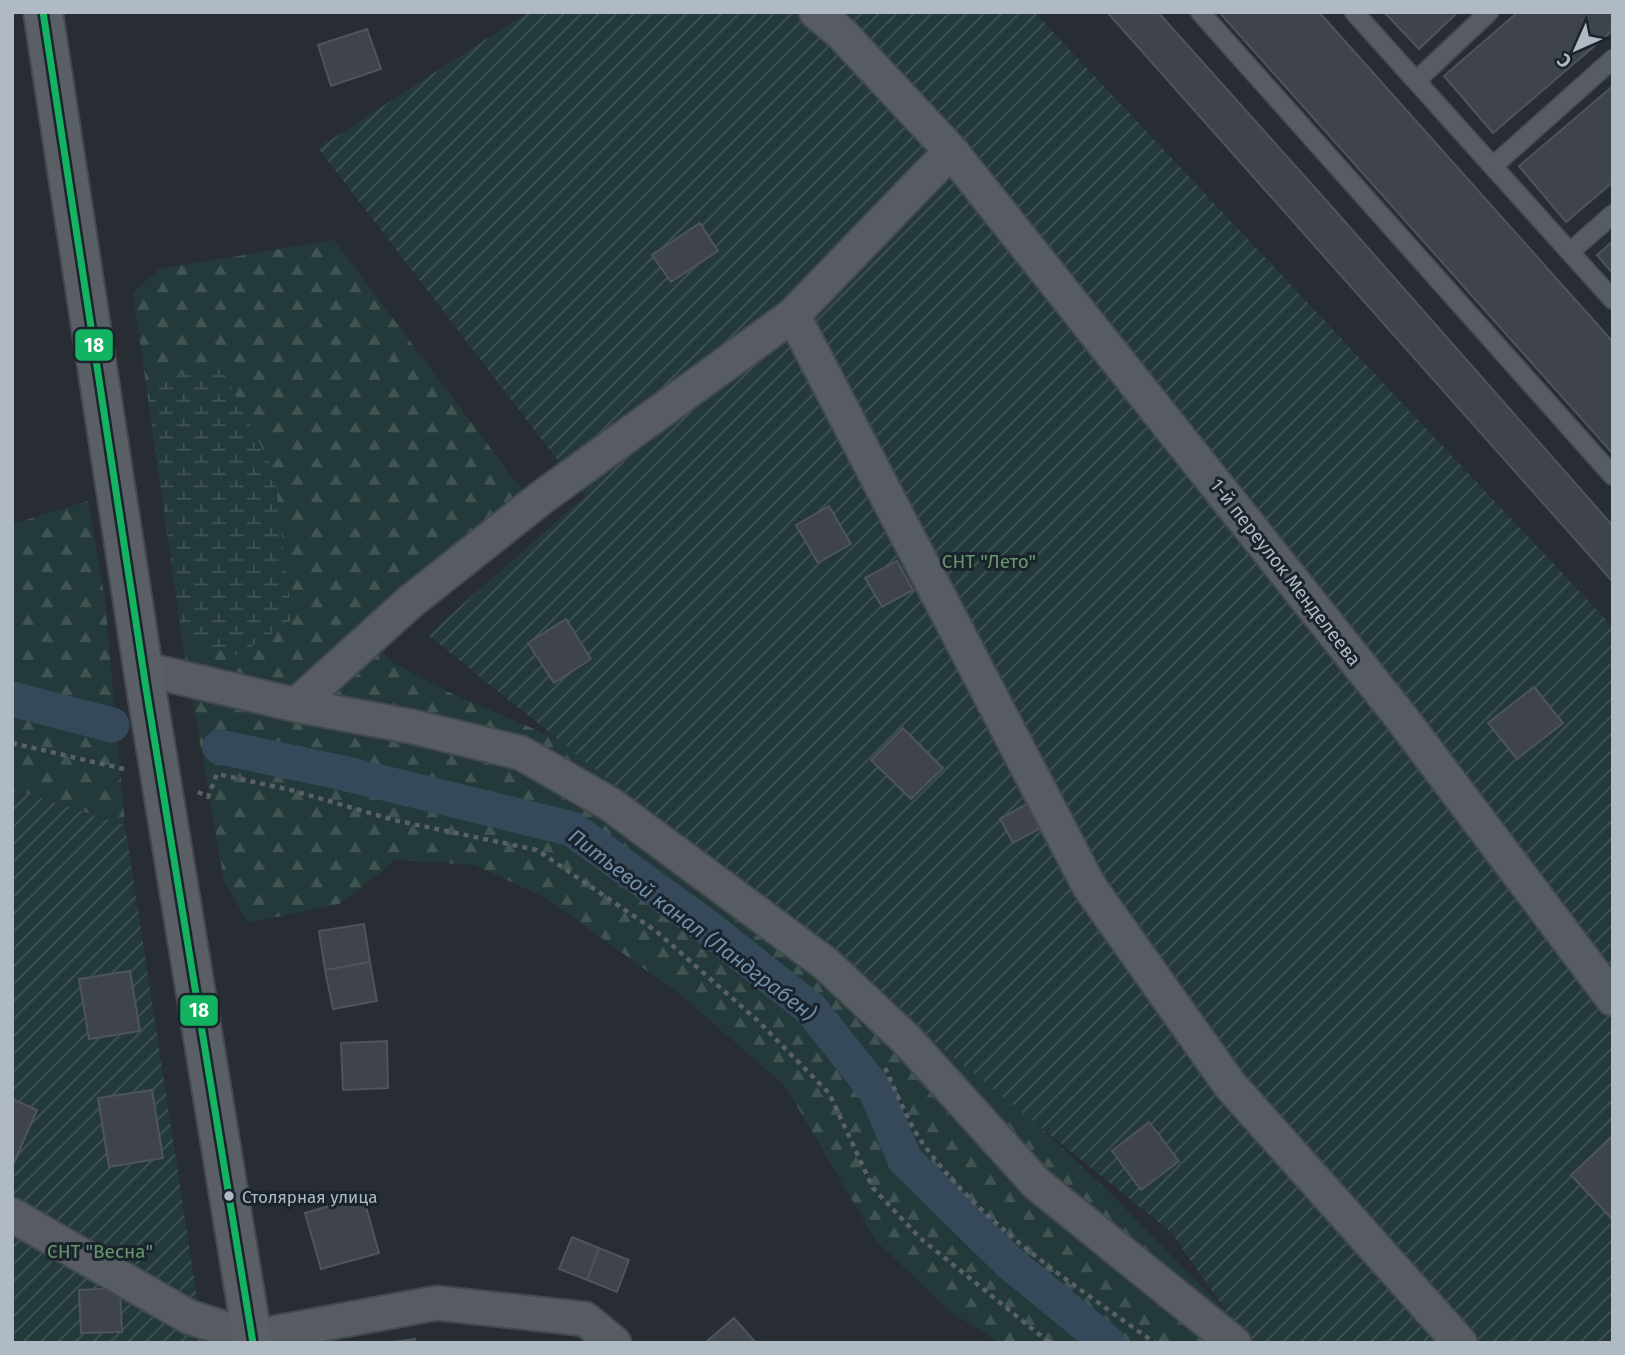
<svg xmlns="http://www.w3.org/2000/svg" width="1625" height="1355" viewBox="0 0 1625 1355" font-family="'Fira Sans',sans-serif">
  <style>
    .forest { fill: url(#forest-firs) }
    .wetland { fill: url(#wetland-marsh) }
    .garden { fill: url(#garden-furrows) }
    .lines { fill: none; stroke-linecap: round; stroke-linejoin: round }
    .canal { stroke: #35495b; stroke-width: 35 }
    .building { fill: #3f444a; stroke: #4e545b; stroke-width: 2 }
    .lane-casing { stroke: #44494e; stroke-width: 21 }
    .street-casing { stroke: #44494e; stroke-width: 37 }
    .secondary-casing { stroke: #44494e; stroke-width: 42 }
    .path { stroke: #5a6065; stroke-width: 4.5; stroke-dasharray: 5 5; stroke-linecap: butt }
    .lane { stroke: #565c61; stroke-width: 18 }
    .street { stroke: #565c61; stroke-width: 33 }
    .secondary { stroke: #5a5f66; stroke-width: 38 }
    .bus-1-casing { stroke: #1a242d; stroke-width: 12 }
    .bus-1 { stroke: #13b361; stroke-width: 7 }
    .bus-dot { fill: #b0bac5; stroke: #1a242d; stroke-width: 2.5 }
    .labels { text-anchor: middle; stroke-width: 6; stroke-linejoin: round; paint-order: stroke }
    .bus-label { font-size: 17px; fill: #b0bac5; stroke: #1a242d; text-anchor: start }
    .park-label { font-size: 19px; fill: #68956d; stroke: #1a242d }
    .street-label { font-size: 19px; fill: #b0bac5; stroke: #1a242d }
    .water-label { font-size: 21px; font-style: italic; fill: #708fa8; stroke: #1a242d }
    .line-badge { stroke: #1a242d; stroke-width: 2.5 }
    .badge-label { font-size: 19px; text-anchor: middle; font-weight: bold; fill: #fff }
  </style>
  <defs>
    <pattern id="forest-firs" width="22" height="20" patternUnits="userSpaceOnUse" patternTransform="scale(1.75)"><rect width="22" height="20" fill="#243939"/><path d="M5 1l3.5 6h-7zM16 11l3.5 6h-7z" fill="#415454"/></pattern>
    <pattern id="wetland-marsh" width="20" height="14" patternUnits="userSpaceOnUse" patternTransform="scale(1.75)"><rect width="20" height="14" fill="#243939"/><path d="M1 5h8M5 5V1M11 12h8M15 12V8" fill="none" stroke="#415454"/></pattern>
    <pattern id="garden-furrows" width="10" height="10" patternUnits="userSpaceOnUse" patternTransform="scale(1.75)"><rect width="10" height="10" fill="#243939"/><path d="M-1 1l2-2M0 10L10 0M9 11l2-2" fill="none" stroke="#415454"/></pattern>
  </defs>
  <rect width="100%" height="100%" fill="#272d33"/>
  <!-- forest -->
  <path class="forest" d="M334,240L522,490L372,620L387,659L446,691L639,774L742,850L1104,1187L1257,1343H1000L951,1312L876,1241L786,1087L682,996L546,898L474,865L396,860L339,904L248,923L224,881L182,638L133,293L159,269Z
    M88,501L105,599L125,825L12,789V524Z"/>
  <!-- wetland -->
  <path class="wetland" d="M219,363L274,472L292,620L238,655L182,638L146,385Z"/>
  <!-- garden -->
  <path class="garden" d="M528,12H1034L1613,627V1343H1248L1171,1232L428,635L585,496L318,148Z
    M12,789L125,825L204,1343H12Z"/>
  <g class="lines">
    <!-- canal -->
    <path class="canal" d="M12,699L112,725
      M220,747L343,773L572,829L706,926L811,1009L876,1091L905,1160L1010,1263L1108,1343"/>
  </g>
  <!-- building -->
  <path class="building" d="M1107,12H1158L1333,208L1613,526V582Z
    M1219,12H1319L1613,342V454Z
    M1384,12H1458L1419,49Z
    M1518,12H1613V30L1493,133L1444,76Z
    M367,29L381,69L331,86L318,45Z
    M1613,86V182L1566,222L1519,166Z
    M700,223L718,251L671,282L652,255Z
    M1613,241V274L1597,255Z
    M829,506L851,544L818,563L796,525Z
    M897,561L913,590L882,607L865,578Z
    M566,619L591,659L554,683L528,643Z
    M1534,687L1563,723L1517,759L1488,723Z
    M903,728L943,768L911,799L871,760Z
    M1030,802L1044,826L1013,843L1000,819Z
    M364,924L370,962L325,970L319,931Z
    M370,962L377,1001L333,1009L325,970Z
    M130,971L140,1031L89,1039L79,979Z
    M387,1041L388,1088L343,1090L341,1043Z
    M152,1090L163,1158L109,1167L98,1098Z
    M12,1099L37,1110L14,1163L12,1162Z
    M1149,1122L1179,1161L1141,1190L1112,1151Z
    M1611,1138L1613,1140L1612,1219L1571,1175Z
    M363,1196L379,1253L321,1269L305,1213Z
    M572,1237L599,1248L587,1280L559,1269Z
    M599,1248L629,1260L617,1292L587,1280Z
    M120,1288L122,1332L81,1333L79,1290Z
    M734,1318L756,1343H707L706,1342Z
    M415,1339V1343H387Z"/>
  <g class="lines">
    <defs>
      <path id="lane" d="M1200,12L1613,476
        M1354,12L1613,300
        M1416,81L1489,12
        M1493,166L1613,59
        M1570,252L1613,214"/>
      <path id="street" d="M816,12L842,34L951,151L1400,716L1613,999
        M793,315L1089,886L1230,1085L1460,1343
        M144,669L296,705L410,602L541,498L793,315L951,151
        M296,705L414,727L521,753L610,804L826,964L906,1039L1037,1184L1234,1343
        M12,1215L189,1317L252,1337L437,1303L585,1319L614,1343"/>
      <path id="secondary" d="M43,12L146,688L253,1343"/>
    </defs>
    <!-- lane casing -->
    <use href="#lane" class="lane-casing"/>
    <!-- street casing -->
    <use href="#street" class="street-casing"/>
    <!-- secondary casing -->
    <use href="#secondary" class="secondary-casing"/>
    <!-- path -->
    <path class="path" d="M12,743L124,769
      M198,792L208,797L217,774L291,790L394,820L537,850L656,931L757,1020L829,1093L873,1188L920,1238L1050,1343
      M885,1068C897,1093 908,1123 924,1145C984,1227 1073,1284 1155,1343"/>
    <!-- lane -->
    <use href="#lane" class="lane"/>
    <!-- street -->
    <use href="#street" class="street"/>
    <!-- secondary -->
    <use href="#secondary" class="secondary"/>
    <defs>
      <path id="bus-1" d="M43,12L146,688L253,1343"/>
    </defs>
    <!-- bus-1 casing -->
    <use href="#bus-1" class="bus-1-casing"/>
    <!-- bus-1 -->
    <use href="#bus-1" class="bus-1"/>
  </g>
  <!-- markers -->
  <circle class="bus-dot" cx="229" cy="1196" r="6"/>
  <g class="labels">
    <!-- bus labels -->
    <g class="bus-label">
      <text x="242" y="1203">Столярная улица</text>
    </g>
    <!-- park labels -->
    <g class="park-label">
      <text x="989" y="568">СНТ "Лето"</text>
      <text x="100" y="1258">СНТ "Весна"</text>
    </g>
    <!-- street labels -->
    <g class="street-label">
      <text transform="translate(1286 572) rotate(52)" y="7">1-й переулок Менделеева</text>
    </g>
    <!-- water labels -->
    <g class="water-label">
      <text transform="translate(692 925) rotate(37)" y="7">Питьевой канал (Ландграбен)</text>
    </g>
  </g>
  <g class="line-badge">
    <rect x="74" y="328" width="40" height="34" rx="7" fill="#13b361"/>
    <rect x="179" y="994" width="40" height="33" rx="7" fill="#13b361"/>
  </g>
  <g class="badge-label">
    <text x="94" y="352">18</text>
    <text x="199" y="1017">18</text>
  </g>
  <!-- border -->
  <rect width="1625" height="1355" fill="none" stroke="#b0bac5" stroke-width="28"/>
  <!-- north arrow -->
  <g transform="translate(1576 49) rotate(225)" stroke="#1a242d" stroke-width="5" paint-order="stroke">
  <path d="M0-5L12 26L0 18L-12 26Z" fill="#b0bac5"/>
  <text y="-10" font-size="19" font-weight="bold" text-anchor="middle" fill="#b0bac5">С</text>
  </g>
</svg>
